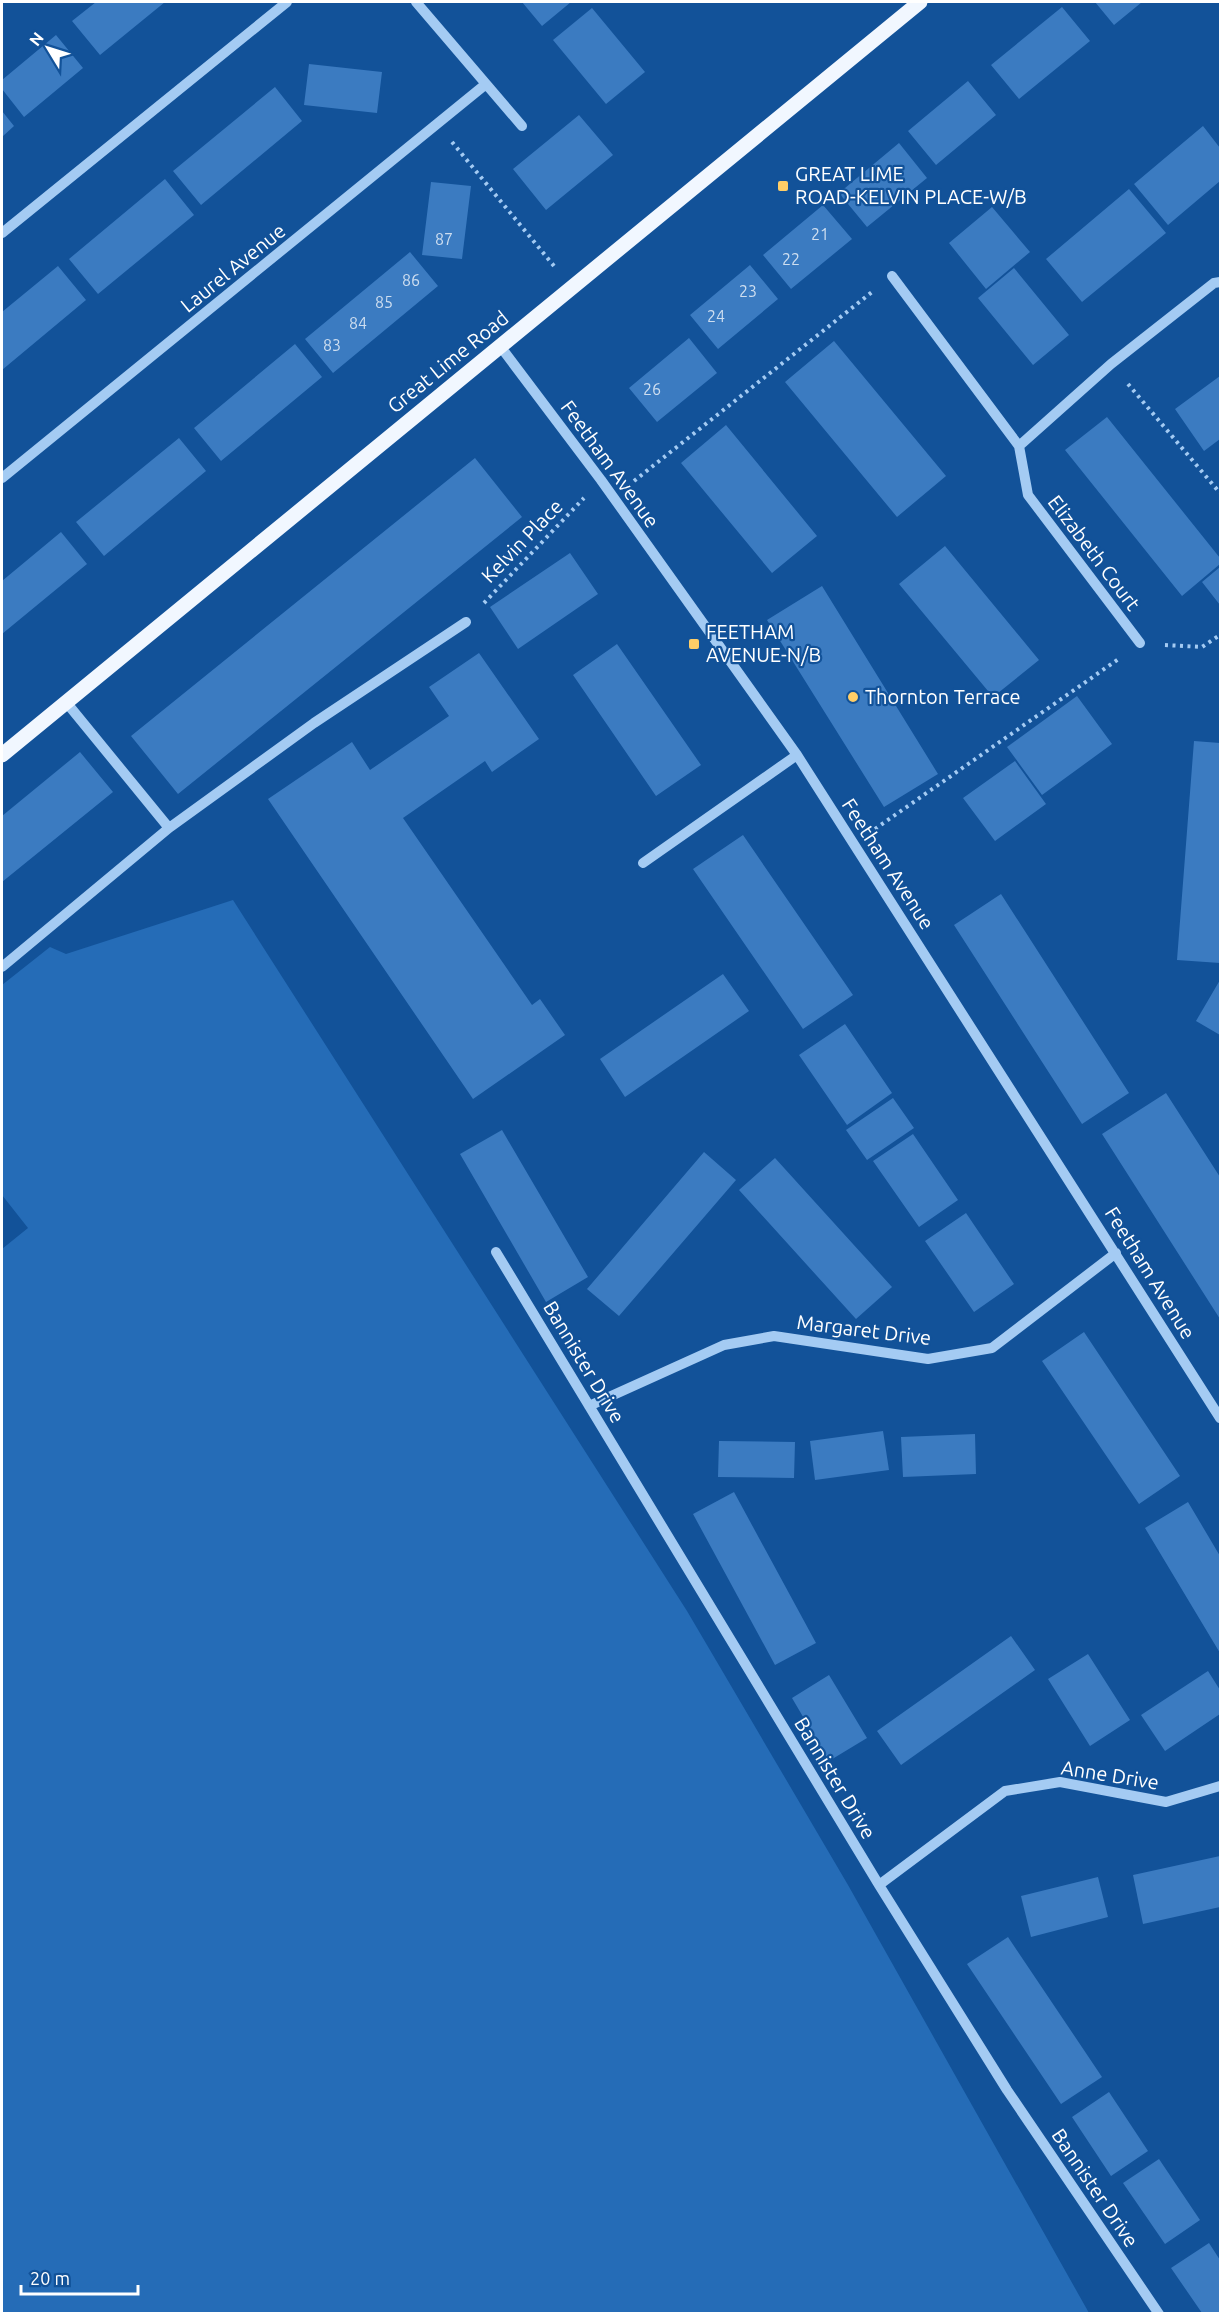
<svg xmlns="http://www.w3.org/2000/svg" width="1222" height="2315" viewBox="0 0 1222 2315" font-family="Ubuntu,sans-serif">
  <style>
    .green { fill: #256cb7 }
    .building { fill: #3b7bc1 }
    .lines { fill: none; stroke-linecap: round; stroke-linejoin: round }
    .path { stroke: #a4cbf3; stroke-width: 4; stroke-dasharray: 3 4.5; stroke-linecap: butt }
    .minor { stroke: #a4cbf3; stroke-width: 10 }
    .major { stroke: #f1f7ff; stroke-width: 15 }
    .poi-dot { fill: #ffce67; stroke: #125299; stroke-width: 2 }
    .labels { text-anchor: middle; stroke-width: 4.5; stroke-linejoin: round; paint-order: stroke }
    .number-label { font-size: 16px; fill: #cedef0 }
    .poi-label { font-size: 20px; fill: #fff; stroke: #125299; text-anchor: start }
    .street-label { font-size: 20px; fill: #fff; stroke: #125299 }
  </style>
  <rect width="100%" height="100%" fill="#125299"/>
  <!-- green -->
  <path class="green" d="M233,900L687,1611L848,1885L1089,2313H2V1249L28,1228L2,1195V985L50,947L66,954Z"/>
  <!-- building -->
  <path class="building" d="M96,2H165L100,55L72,21Z
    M522,2H571L542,26Z
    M1095,2H1142L1114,25Z
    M1062,7L1090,41L1019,99L991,65Z
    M592,8L645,72L606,104L553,40Z
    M56,35L83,68L24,117L2,89V80Z
    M309,64L382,72L377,113L304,105Z
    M968,81L996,115L936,165L908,131Z
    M275,87L302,121L201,205L173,171Z
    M2,111L14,126L2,137Z
    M579,115L613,155L546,210L513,169Z
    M1203,126L1220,148V181L1168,225L1134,184Z
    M899,143L927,178L867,227L839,193Z
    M165,179L194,215L98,294L69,259Z
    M431,182L471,186L462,259L422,255Z
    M1129,189L1166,233L1082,302L1046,259Z
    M823,205L852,239L791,289L763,255Z
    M992,207L1030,252L986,289L949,243Z
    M410,252L438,286L333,373L305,339Z
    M750,265L778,299L718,349L690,315Z
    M58,266L86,300L2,370V312Z
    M1014,268L1069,335L1033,365L978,298Z
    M689,338L717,373L657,422L629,388Z
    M834,341L946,476L897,517L785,382Z
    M295,344L322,377L221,461L194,428Z
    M1220,376V439L1204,451L1175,409Z
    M1107,417L1220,558V564L1182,596L1065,450Z
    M726,425L817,536L772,573L681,463Z
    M179,438L206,471L104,556L76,522Z
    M475,458L522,517L178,794L131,736Z
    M61,532L87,564L2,634V581Z
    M945,546L1039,660L993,697L899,584Z
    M570,553L598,594L518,649L490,607Z
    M1220,567V605L1202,582Z
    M822,586L938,774L884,807L767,620Z
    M617,644L701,765L656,796L573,675Z
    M479,653L539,739L492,772L485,761L403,818L532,1005L540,999L565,1035L473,1099L268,799L352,742L370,770L449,716L429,687Z
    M1077,696L1112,744L1042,795L1007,747Z
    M1194,741L1220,743V963L1177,960Z
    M80,752L113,792L2,882V816Z
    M1015,761L1046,804L995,841L963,798Z
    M743,835L853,995L803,1029L693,869Z
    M1001,894L1129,1093L1082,1124L954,925Z
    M723,974L749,1011L625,1097L600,1059Z
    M1220,980V1035L1196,1021Z
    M845,1024L892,1093L847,1125L799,1055Z
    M1166,1093L1220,1177V1319L1102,1134Z
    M893,1098L914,1128L867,1160L846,1130Z
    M502,1130L588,1277L546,1302L460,1154Z
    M913,1134L958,1200L919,1227L873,1161Z
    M704,1152L736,1180L619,1316L587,1289Z
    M775,1158L892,1287L856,1319L739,1190Z
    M966,1213L1014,1284L974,1312L925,1241Z
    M1084,1332L1180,1476L1139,1504L1042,1361Z
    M883,1431L889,1470L815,1480L810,1441Z
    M975,1434L976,1474L903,1477L901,1437Z
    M719,1441L795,1442L794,1478L718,1477Z
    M734,1492L816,1643L775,1665L693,1514Z
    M1188,1502L1220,1556V1653L1145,1528Z
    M1011,1636L1035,1670L901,1765L877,1731Z
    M1088,1654L1130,1720L1090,1746L1048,1679Z
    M1208,1671L1220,1690V1714L1165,1751L1141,1715Z
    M829,1675L867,1738L829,1761L792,1698Z
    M1220,1856V1907L1143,1924L1133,1875Z
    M1098,1877L1108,1917L1031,1937L1021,1896Z
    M1008,1937L1102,2077L1061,2104L967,1964Z
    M1109,2092L1148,2151L1111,2176L1072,2117Z
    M1159,2159L1200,2220L1165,2244L1123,2183Z
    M1209,2243L1220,2260V2313H1202L1171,2268Z"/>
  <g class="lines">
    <!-- path -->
    <path class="path" d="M452,142L554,266
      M1128,384L1220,493
      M634,481L872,292
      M484,603L584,498
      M1165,645L1202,647L1220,635
      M875,829L1120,658"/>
    <!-- minor -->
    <path class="minor" d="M416,2L522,126
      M2,233L287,2
      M892,276L1019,446
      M500,346L601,480L797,755L1220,1418
      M2,478L486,84
      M1140,643L1028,495L1019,446L1111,364L1214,283L1220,282
      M66,702L169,828
      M643,863L797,755
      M2,967L169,828L314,723L466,622
      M496,1252L879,1885L1007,2090L1159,2314
      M589,1406L724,1345L774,1336L928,1359L992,1348L1116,1253
      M879,1885L1005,1791L1060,1782L1166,1802L1220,1786"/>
    <!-- major -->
    <path class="major" d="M2,755L920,2"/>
  </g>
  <!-- markers -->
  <g class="poi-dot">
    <rect x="777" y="180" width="12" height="12" rx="3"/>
    <rect x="688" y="638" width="12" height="12" rx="3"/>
    <circle cx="853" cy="697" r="6"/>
  </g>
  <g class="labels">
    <!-- number labels -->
    <g class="number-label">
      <text x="820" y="240">21</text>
      <text x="444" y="245">87</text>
      <text x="791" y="265">22</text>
      <text x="411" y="286">86</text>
      <text x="748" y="297">23</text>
      <text x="384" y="308">85</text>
      <text x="716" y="322">24</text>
      <text x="358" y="329">84</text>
      <text x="332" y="351">83</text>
      <text x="652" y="395">26</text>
    </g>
    <!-- poi labels -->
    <g class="poi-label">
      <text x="795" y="181">GREAT LIME<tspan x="795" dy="23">ROAD-KELVIN PLACE-W/B</tspan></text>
      <text x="706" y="639">FEETHAM<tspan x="706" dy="23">AVENUE-N/B</tspan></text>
      <text x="865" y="704">Thornton Terrace</text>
    </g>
    <!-- street labels -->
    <g class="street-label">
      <text transform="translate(233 268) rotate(-39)" y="7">Laurel Avenue</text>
      <text transform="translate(448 362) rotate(-39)" y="7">Great Lime Road</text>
      <text transform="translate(610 464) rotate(54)" y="7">Feetham Avenue</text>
      <text transform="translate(522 541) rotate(-46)" y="7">Kelvin Place</text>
      <text transform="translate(1094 553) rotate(53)" y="7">Elizabeth Court</text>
      <text transform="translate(888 864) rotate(57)" y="7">Feetham Avenue</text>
      <text transform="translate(1150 1273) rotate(58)" y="7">Feetham Avenue</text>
      <text transform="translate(864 1330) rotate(7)" y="7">Margaret Drive</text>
      <text transform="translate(584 1362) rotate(59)" y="7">Bannister Drive</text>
      <text transform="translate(1110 1775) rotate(9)" y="7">Anne Drive</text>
      <text transform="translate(835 1778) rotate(59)" y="7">Bannister Drive</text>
      <text transform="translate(1095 2188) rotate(56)" y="7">Bannister Drive</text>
    </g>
  </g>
  <!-- border -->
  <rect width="1222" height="2315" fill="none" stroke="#ffffff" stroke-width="6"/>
  <!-- north arrow -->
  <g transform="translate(48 48) rotate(308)" stroke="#125299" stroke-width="4.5" paint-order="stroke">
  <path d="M0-4.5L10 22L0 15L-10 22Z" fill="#ffffff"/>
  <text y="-9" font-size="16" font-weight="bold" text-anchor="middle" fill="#ffffff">N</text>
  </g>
  <!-- scale -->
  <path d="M21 2285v9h117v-9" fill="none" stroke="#ffffff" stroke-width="3"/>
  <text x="30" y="2285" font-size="18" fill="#ffffff" stroke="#125299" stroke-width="4.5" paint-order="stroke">20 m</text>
</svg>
